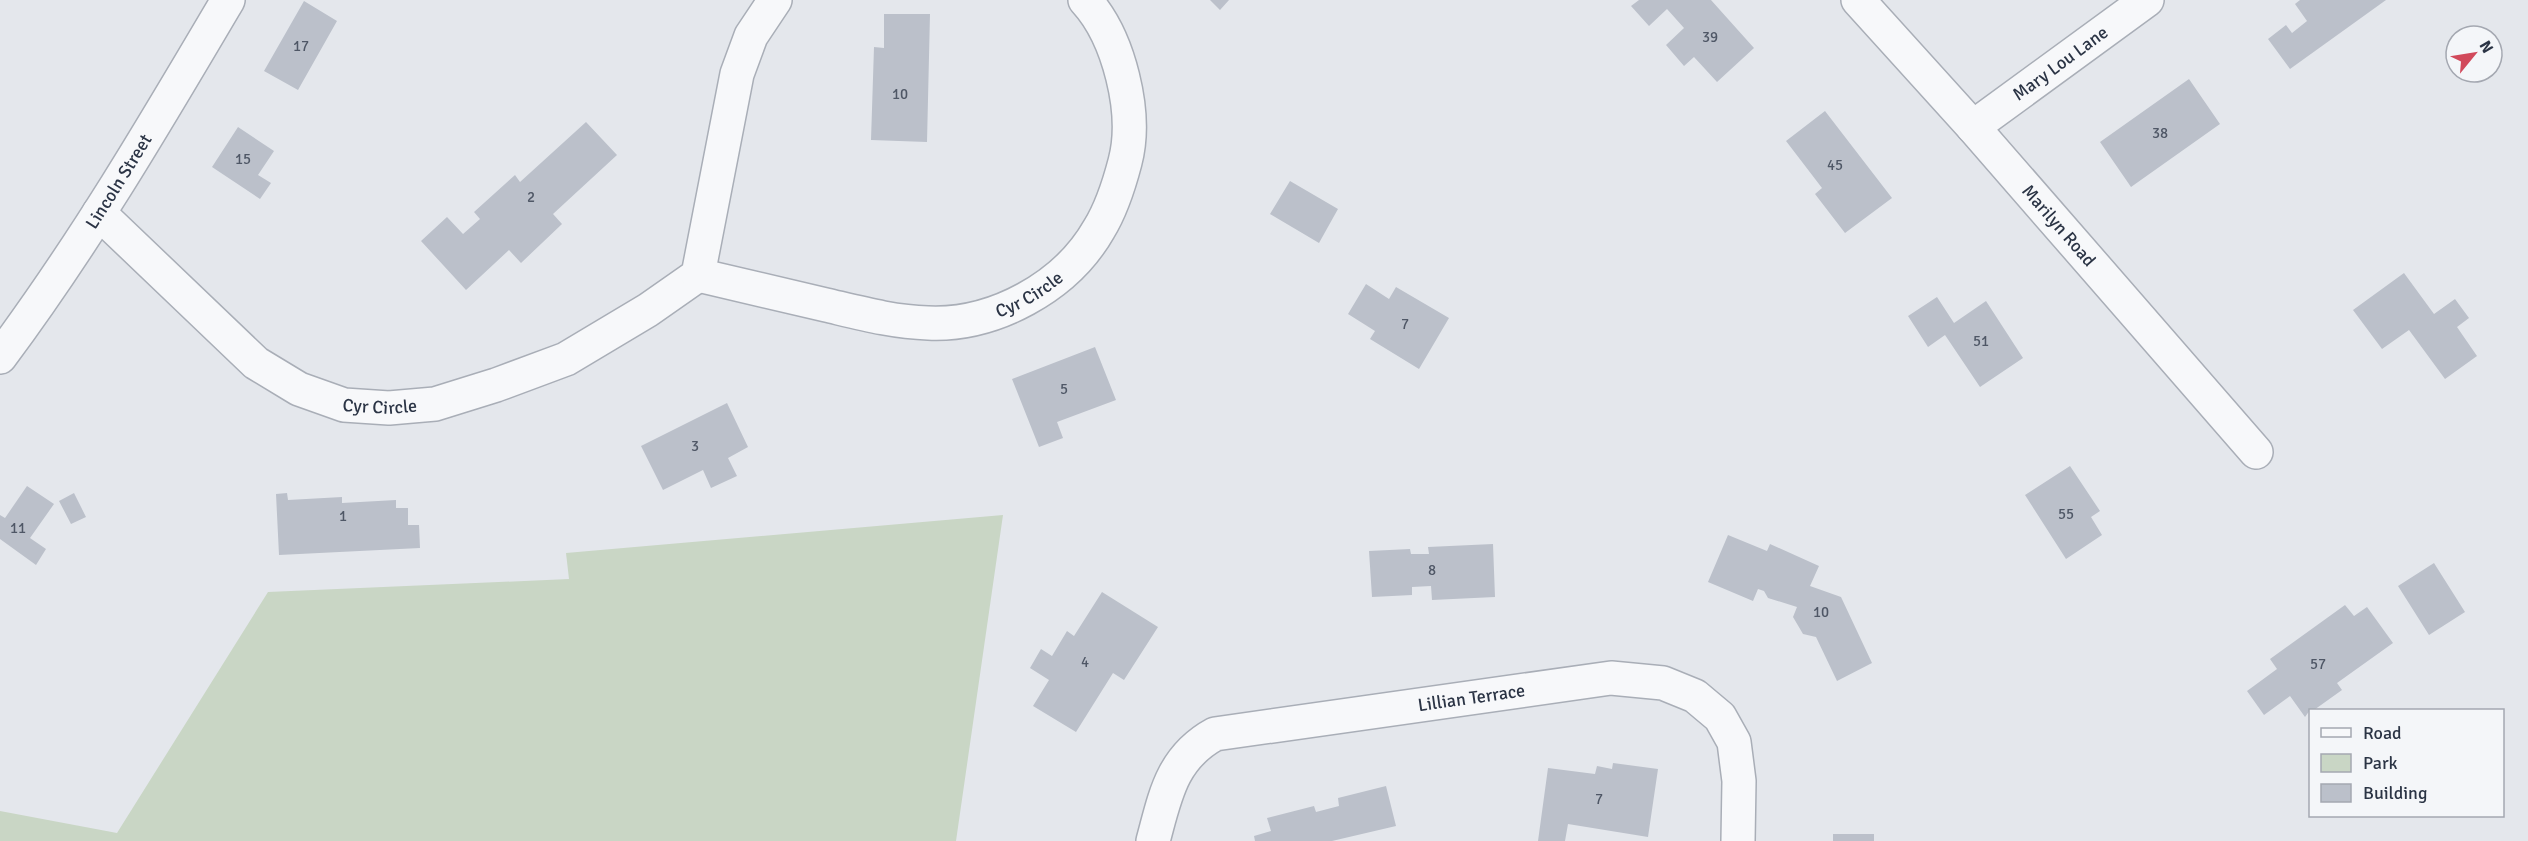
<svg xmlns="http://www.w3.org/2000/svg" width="2528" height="841" viewBox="0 0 2528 841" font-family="Signika,sans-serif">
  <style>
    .green { fill: #c9d6c5 }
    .building { fill: #bbc0ca }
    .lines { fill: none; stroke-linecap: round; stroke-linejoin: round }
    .minor-casing { stroke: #a9aeb7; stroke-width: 36 }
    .minor { stroke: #f7f8fa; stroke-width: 33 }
    .labels { text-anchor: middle; stroke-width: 4.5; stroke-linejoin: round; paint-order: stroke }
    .number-label { font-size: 15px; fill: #4f5766 }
    .street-label { font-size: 18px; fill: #2b3445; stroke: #f4f6f9 }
  </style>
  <rect width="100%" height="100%" fill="#e4e7ec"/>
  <!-- green -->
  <path class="green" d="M1003,515L956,841H0V811L117,833L268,592L569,579L566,553Z"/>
  <!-- building -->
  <path class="building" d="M1210,0H1229L1220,10Z
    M1639,0H1711L1754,48L1717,82L1694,57L1684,66L1666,45L1684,28L1667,9L1649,26L1631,6Z
    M2300,0H2386L2290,69L2268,39L2286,25L2292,33L2307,21L2295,4Z
    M304,1L337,21L298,90L264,71Z
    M884,14H930L927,142L871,140L874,47L884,48Z
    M2189,79L2220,124L2131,187L2100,142Z
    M1825,111L1892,198L1845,233L1815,194L1822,188L1786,141Z
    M586,122L617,155L553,214L562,224L521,263L509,250L466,290L421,241L447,217L463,234L480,219L474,212L515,175L520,182Z
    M238,127L274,151L258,175L271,183L260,199L212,167Z
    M1290,181L1338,209L1319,243L1270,214Z
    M2404,273L2434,314L2455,299L2469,318L2457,327L2477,356L2445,379L2409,330L2382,349L2353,310Z
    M1366,284L1389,299L1396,287L1449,318L1419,369L1370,339L1375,331L1348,314Z
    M1937,297L1954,323L1986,301L2023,358L1980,387L1945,335L1928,347L1908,316Z
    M1095,347L1116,400L1057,422L1063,438L1039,447L1012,379Z
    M727,403L748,447L728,458L737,476L711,488L703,470L663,490L641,446Z
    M2070,466L2100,511L2091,517L2102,535L2066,559L2025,495Z
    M27,486L54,504L30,538L46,549L36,565L0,539V515L5,518Z
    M74,493L86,517L71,524L59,501Z
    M287,493L288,500L342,497V503L396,500V508H408V525H419L420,548L279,555L276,494Z
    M1728,535L1767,551L1770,544L1819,566L1810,586L1841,597L1872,663L1837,681L1816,637L1803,634L1793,617L1797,607L1768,598L1764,591L1758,589L1753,601L1708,582Z
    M1493,544L1495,597L1432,600L1431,586L1412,587V595L1372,597L1369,551L1410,549L1411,554H1429L1428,547Z
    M2434,563L2465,612L2429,635L2398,586Z
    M1102,592L1158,627L1124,680L1113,673L1076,732L1033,706L1049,680L1030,668L1041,649L1052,656L1067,631L1074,636Z
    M2345,605L2354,616L2367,607L2393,643L2337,683L2342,690L2314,710H2310L2305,717L2290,696L2264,715L2247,691L2277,669L2270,659Z
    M1613,763L1658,769L1648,837L1568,824L1565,841H1538L1548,768L1595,774L1597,766L1612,769Z
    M1386,786L1396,826L1332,841H1255L1254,836L1271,831L1267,818L1314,806L1316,812L1339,806L1338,798Z
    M1833,834H1874V841H1833Z"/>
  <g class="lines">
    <defs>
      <g id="minor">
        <path id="s1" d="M1858,0L1973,127L2256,452"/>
        <path id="s2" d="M1973,127L2147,0"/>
        <path id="s3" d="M99,213L256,363L299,389L344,405L389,408L435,404L496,385L566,359L648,310L698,275L737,74L751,36L775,0"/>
        <path id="s4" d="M698,275C740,285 783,295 826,305C860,313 893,322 928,323C994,326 1066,287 1099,229C1112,208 1119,185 1125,162C1138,113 1119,37 1085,0"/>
        <path id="s5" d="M0,357C85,243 156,122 228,0"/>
        <path id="s6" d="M1153,841C1165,797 1171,758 1215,734L1611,678L1663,683L1695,696L1720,717L1734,742L1739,781L1738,841"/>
      </g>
    </defs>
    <!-- minor casing -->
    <use href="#minor" class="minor-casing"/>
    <!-- minor -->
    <use href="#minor" class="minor"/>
  </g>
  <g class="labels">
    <!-- number labels -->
    <g class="number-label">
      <text x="1710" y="42">39</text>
      <text x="301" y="51">17</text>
      <text x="900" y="99">10</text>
      <text x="2160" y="138">38</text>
      <text x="243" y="164">15</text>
      <text x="1835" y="170">45</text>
      <text x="531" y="202">2</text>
      <text x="1405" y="329">7</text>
      <text x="1981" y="346">51</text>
      <text x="1064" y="394">5</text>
      <text x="695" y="451">3</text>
      <text x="2066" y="519">55</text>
      <text x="343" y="521">1</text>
      <text x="18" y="533">11</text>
      <text x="1432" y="575">8</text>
      <text x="1821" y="617">10</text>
      <text x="1085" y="667">4</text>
      <text x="2318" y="669">57</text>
      <text x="1599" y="804">7</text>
    </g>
    <!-- street labels -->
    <g class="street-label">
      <text dy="6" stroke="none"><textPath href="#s2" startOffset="108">Mary Lou Lane</textPath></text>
      <text dy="6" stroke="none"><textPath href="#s5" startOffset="212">Lincoln Street</textPath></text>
      <text dy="6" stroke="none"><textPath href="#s1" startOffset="302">Marilyn Road</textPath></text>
      <text dy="6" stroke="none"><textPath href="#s4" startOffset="342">Cyr Circle</textPath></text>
      <text dy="6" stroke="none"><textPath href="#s3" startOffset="351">Cyr Circle</textPath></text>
      <text dy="6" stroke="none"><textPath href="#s6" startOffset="387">Lillian Terrace</textPath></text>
    </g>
  </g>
  <!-- legend -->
  <rect x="2309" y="709" width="195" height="108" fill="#f4f6f9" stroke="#a4a8b1" stroke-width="1.5"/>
  <rect x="2321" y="728" width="30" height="9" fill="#f7f8fa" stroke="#a4a8b1" stroke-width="1.5"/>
  <text x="2363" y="739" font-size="18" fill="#2b3445">Road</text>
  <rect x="2321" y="754" width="30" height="18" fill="#c9d6c5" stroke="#a4a8b1" stroke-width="1.5"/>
  <text x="2363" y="769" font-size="18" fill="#2b3445">Park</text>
  <rect x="2321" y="784" width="30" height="18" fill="#bbc0ca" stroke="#a4a8b1" stroke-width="1.5"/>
  <text x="2363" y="799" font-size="18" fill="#2b3445">Building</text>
  <!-- north arrow -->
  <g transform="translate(2474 54) rotate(60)"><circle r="28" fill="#f4f6f9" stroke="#a4a8b1" stroke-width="1.5"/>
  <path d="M0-4.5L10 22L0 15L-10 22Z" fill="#d1495b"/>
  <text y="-9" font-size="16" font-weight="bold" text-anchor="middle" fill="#2b3445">N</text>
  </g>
</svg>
